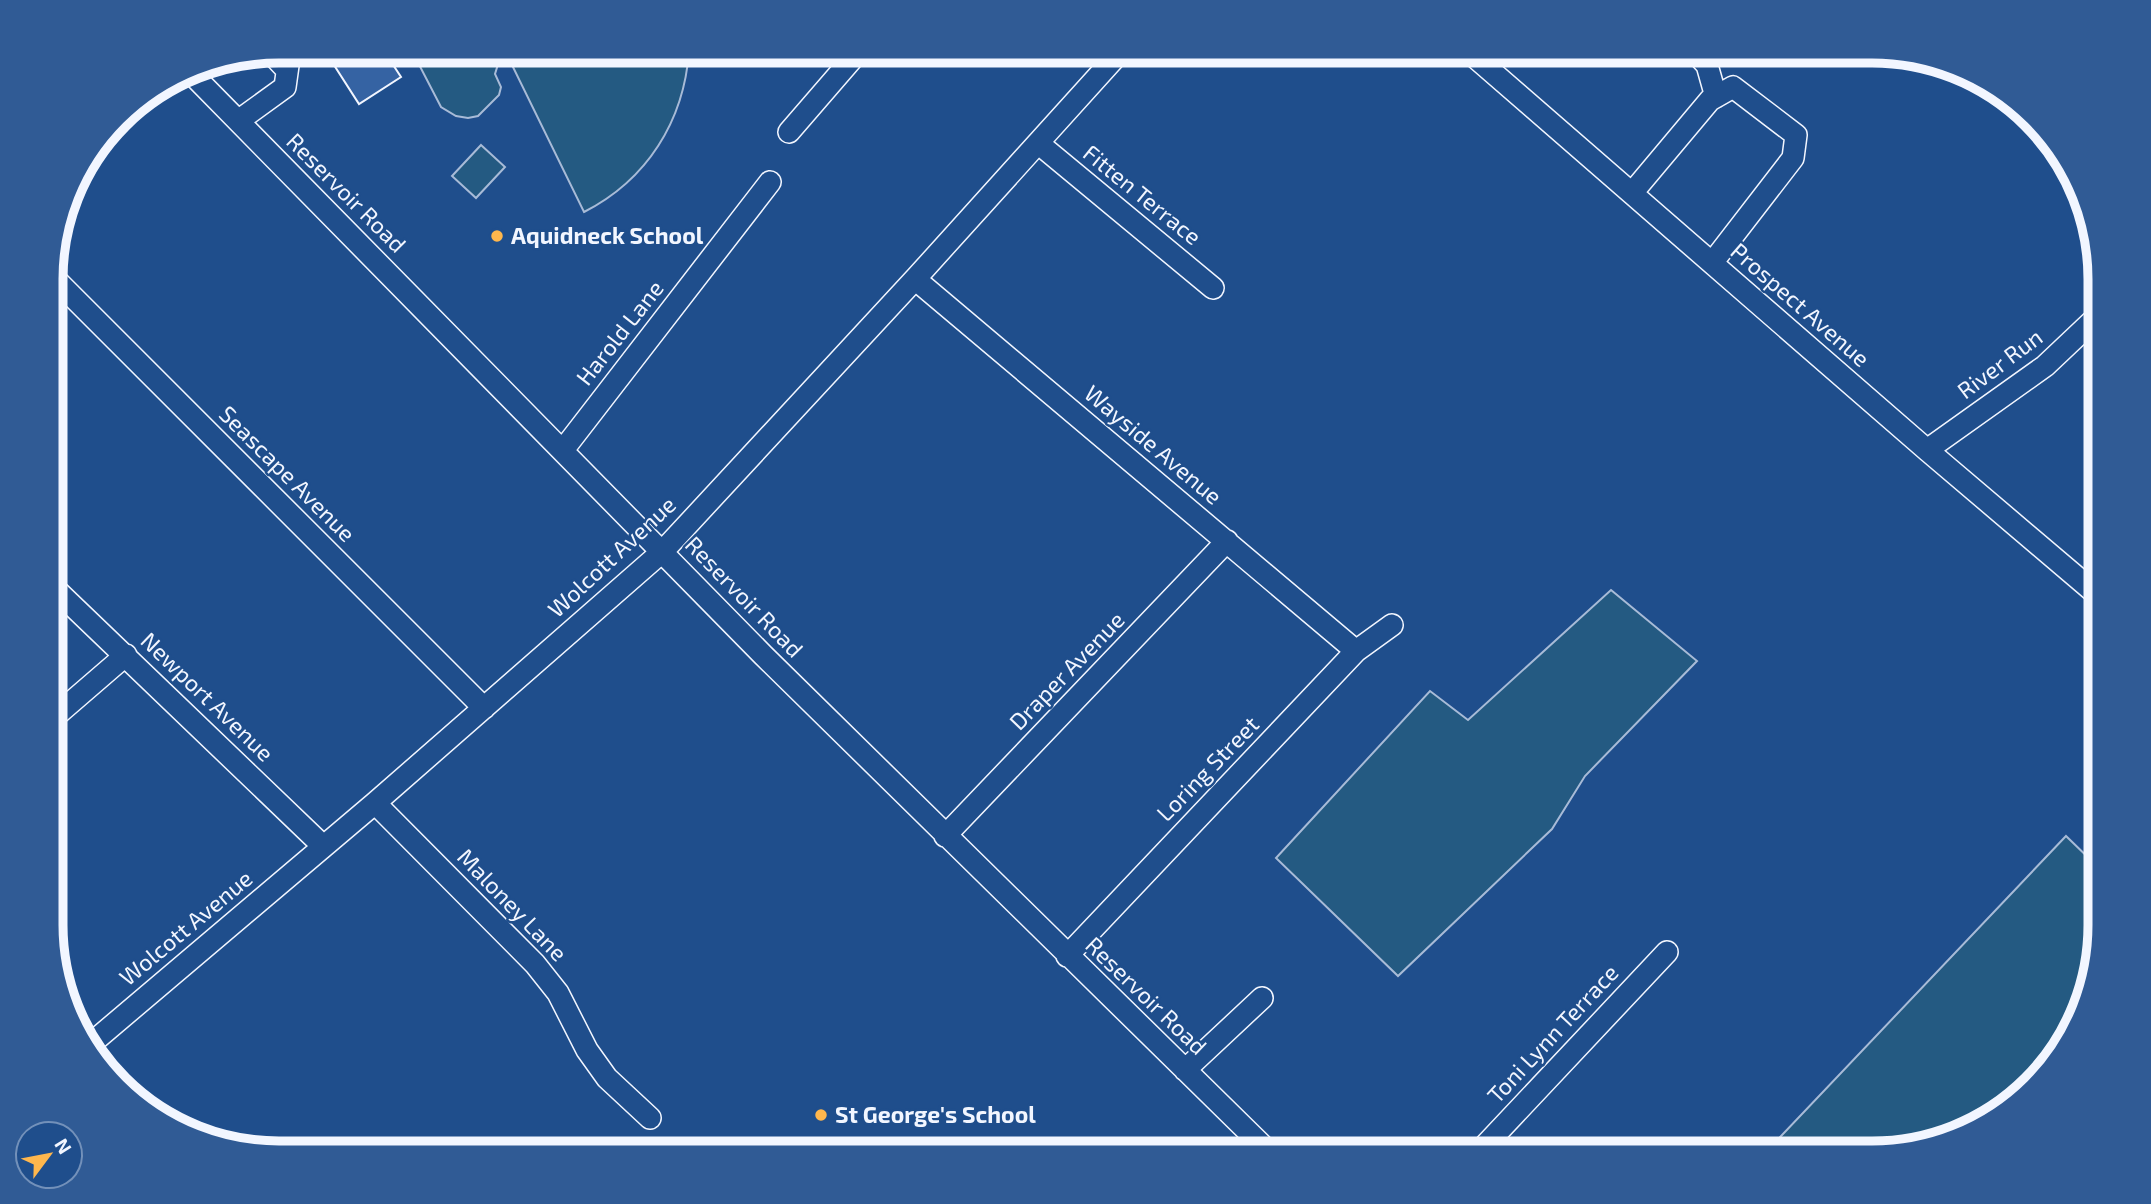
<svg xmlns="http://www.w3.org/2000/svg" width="2151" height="1204" viewBox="0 0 2151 1204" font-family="'Exo 2',sans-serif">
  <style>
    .green { fill: #245a82; stroke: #a8bbd7; stroke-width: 2 }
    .building { fill: #3563a3; stroke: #f2f6ff; stroke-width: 2 }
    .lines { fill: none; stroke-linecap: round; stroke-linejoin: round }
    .minor-casing { stroke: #f2f6ff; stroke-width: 24 }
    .minor { stroke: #1f4e8c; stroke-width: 21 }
    .poi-dot { fill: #ffb74d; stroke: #1f4e8c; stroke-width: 2.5 }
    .labels { text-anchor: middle; stroke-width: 5; stroke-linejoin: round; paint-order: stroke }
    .street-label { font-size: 23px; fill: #f2f6ff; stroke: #1f4e8c }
    .poi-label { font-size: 23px; font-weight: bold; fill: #f2f6ff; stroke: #1f4e8c; text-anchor: start }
    .rim { fill: none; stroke: #f2f6ff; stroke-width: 9 }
  </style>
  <rect width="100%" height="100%" fill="#1f4e8c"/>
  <!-- green -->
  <path class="green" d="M415,51H499L500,58L495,74L501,87L499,95L478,116L468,118L456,116L441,107L413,53Z
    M516,51H689C684,121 647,180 584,212L511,63Z
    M481,145L505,167L476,198L452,176Z
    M1611,590L1697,661L1585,776L1552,829L1398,976L1276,858L1430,691L1468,720Z
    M2066,836L2100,869V940L2070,1039L1999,1115L1887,1153H1765Z"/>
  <!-- building -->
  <path class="building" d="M325,51H384L401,77L359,104Z"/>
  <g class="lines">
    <defs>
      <path id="minor" d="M1468,51L1927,450L2100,597
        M1694,51L1707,65L1716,97
        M270,52L287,70
        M188,70L763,655L1270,1153
        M238,121L285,87L290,51
        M789,132L859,51
        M1038,143L1213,288
        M1632,193L1710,100L1733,87L1796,135L1793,158L1712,263
        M53,277L484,708
        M915,279L1356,651
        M563,450L770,182
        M1927,450L2045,366L2100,314
        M53,587L323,846
        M53,718L126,655
        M375,803L535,964L558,993L587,1050L607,1078L650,1118
        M945,836L1227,541
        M1067,956L1356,651L1392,625
        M87,1047L375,803L663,551L915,279L1121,51
        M1185,1070L1262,998
        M1478,1153L1667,952"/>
    </defs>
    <!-- minor casing -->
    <use href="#minor" class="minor-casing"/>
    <!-- minor -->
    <use href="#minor" class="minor"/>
  </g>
  <!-- markers -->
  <g class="poi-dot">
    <circle cx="497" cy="236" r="7"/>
    <circle cx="821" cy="1115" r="7"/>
  </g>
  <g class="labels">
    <!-- street labels -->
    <g class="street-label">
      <text transform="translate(346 193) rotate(45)" y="8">Reservoir Road</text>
      <text transform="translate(1142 195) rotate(39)" y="8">Fitten Terrace</text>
      <text transform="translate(1800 305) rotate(41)" y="8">Prospect Avenue</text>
      <text transform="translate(620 333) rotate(-52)" y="8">Harold Lane</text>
      <text transform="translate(2000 364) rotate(-37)" y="8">River Run</text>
      <text transform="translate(1153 445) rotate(40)" y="8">Wayside Avenue</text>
      <text transform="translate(287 474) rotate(45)" y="8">Seascape Avenue</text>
      <text transform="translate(612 557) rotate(-43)" y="8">Wolcott Avenue</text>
      <text transform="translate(744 597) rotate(46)" y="8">Reservoir Road</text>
      <text transform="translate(1067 671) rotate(-46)" y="8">Draper Avenue</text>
      <text transform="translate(207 697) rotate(44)" y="8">Newport Avenue</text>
      <text transform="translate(1208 769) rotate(-46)" y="8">Loring Street</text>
      <text transform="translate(512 905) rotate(46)" y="8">Maloney Lane</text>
      <text transform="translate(186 928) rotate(-40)" y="8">Wolcott Avenue</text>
      <text transform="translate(1146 996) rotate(44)" y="8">Reservoir Road</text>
      <text transform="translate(1553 1034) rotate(-47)" y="8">Toni Lynn Terrace</text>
    </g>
    <!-- poi labels -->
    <g class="poi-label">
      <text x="511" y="244">Aquidneck School</text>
      <text x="835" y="1123">St George's School</text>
    </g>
  </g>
  <!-- crop -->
  <path d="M0 0H2151V1204H0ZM279 63H1872A216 216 0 0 1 2088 279V925A216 216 0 0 1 1872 1141H279A216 216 0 0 1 63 925V279A216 216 0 0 1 279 63Z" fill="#305b95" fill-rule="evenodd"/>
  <path class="rim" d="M279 63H1872A216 216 0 0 1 2088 279V925A216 216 0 0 1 1872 1141H279A216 216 0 0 1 63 925V279A216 216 0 0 1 279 63Z"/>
  <!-- north arrow -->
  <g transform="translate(49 1155) rotate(58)"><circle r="33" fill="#1f4e8c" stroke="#7391ba" stroke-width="2"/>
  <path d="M0-5L12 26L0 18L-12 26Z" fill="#ffb74d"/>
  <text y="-10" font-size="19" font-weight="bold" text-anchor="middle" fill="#f2f6ff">N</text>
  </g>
</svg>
